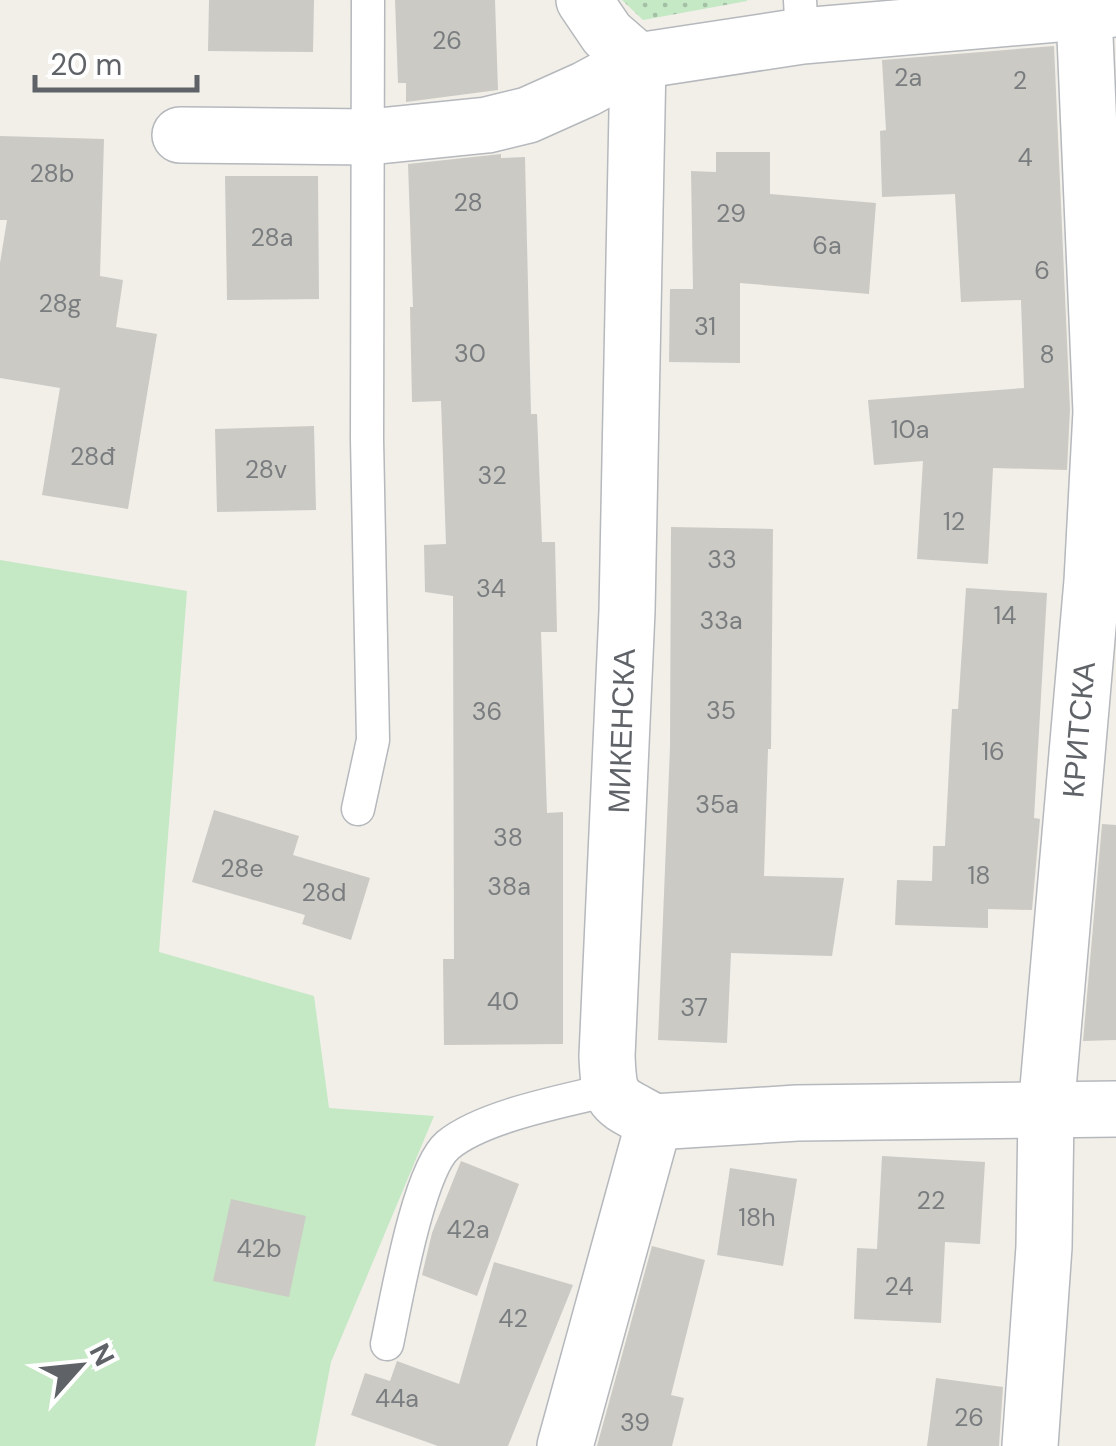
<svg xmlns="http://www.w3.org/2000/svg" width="1116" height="1446" viewBox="0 0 1116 1446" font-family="'DM Sans',sans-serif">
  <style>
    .grass { fill: #c5e8c5 }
    .park { fill: url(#park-dots) }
    .building { fill: #cccac5 }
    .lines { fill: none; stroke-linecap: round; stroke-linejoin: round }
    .service-casing { stroke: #b5b8bc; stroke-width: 35 }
    .minor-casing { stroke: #b5b8bc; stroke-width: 58 }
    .service { stroke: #fff; stroke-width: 32 }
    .minor { stroke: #fff; stroke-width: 55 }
    .labels { text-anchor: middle; stroke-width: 8; stroke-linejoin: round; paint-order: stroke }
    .number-label { font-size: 25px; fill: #7a7d7f }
    .street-label { font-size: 30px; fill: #5f6368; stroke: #fff }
  </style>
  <defs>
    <pattern id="park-dots" width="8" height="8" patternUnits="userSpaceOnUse" patternTransform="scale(2.5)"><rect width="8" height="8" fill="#c5e8c5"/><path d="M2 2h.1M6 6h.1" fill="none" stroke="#a3c0a4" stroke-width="1.8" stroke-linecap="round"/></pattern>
  </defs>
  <rect width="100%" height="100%" fill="#f1efe8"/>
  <!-- grass -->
  <path class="grass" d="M0,560L187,591L159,952L314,996L329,1108L434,1116L331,1362L315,1446H0Z"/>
  <!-- park -->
  <path class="park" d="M622,0H747V1L643,20Z"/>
  <!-- building -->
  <path class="building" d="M209,0H314L313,52L208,51Z
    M395,0H495L498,90L406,102V83H398Z
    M1054,46L1070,409L1067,470L993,468L988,564L917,559L923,461L874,465L868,400L1024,388L1021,300L961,302L955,194L882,197L880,131L886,130L882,60Z
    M0,136L104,139L100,276L123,280L116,327L157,334L128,509L42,495L60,388L0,378V263L7,220H0Z
    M716,152H770V194L876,203L869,294L740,283V363L669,362L670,289H693L691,171L716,172Z
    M501,154V158L525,157L531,414H537L542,542H555L557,632H541L547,813L563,812V1044L444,1045L443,959H454L453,596L425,592L424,545L446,544L441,401L412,402L410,307H413L408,164Z
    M225,176H318L319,299L227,300Z
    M314,426L316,510L217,512L215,429Z
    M671,527L773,529L771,749H768L764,876L844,878L832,956L731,953L727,1043L658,1040L670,747Z
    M966,588L1047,593L1034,818L1040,819L1032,910L988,909V928L895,925L897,880L932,881L933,846H945L952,709H958Z
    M214,810L299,836L293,855L370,878L351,940L302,924L305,915L192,882Z
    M1102,824L1116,825V1040L1083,1041Z
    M882,1156L985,1162L980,1244L945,1242L941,1323L854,1319L857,1248L877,1249Z
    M461,1161L519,1184L477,1296L422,1275L432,1233Z
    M730,1168L797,1179L783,1266L717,1255Z
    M231,1199L306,1216L289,1297L213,1281Z
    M652,1246L705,1260L671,1395L684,1398L672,1446H597Z
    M494,1262L573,1285L508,1446H438L351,1415L365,1373L390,1381L397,1361L459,1384Z
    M936,1378L1003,1387L999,1446H927Z"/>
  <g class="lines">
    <defs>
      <path id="service" d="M800,0L802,36
        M358,809L373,740L367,439L368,0
        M387,1344C396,1302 418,1170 448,1145C483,1116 564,1101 609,1090"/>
      <g id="minor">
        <path d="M584,0L607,34L638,61L627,611L607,1056C609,1104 613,1099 654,1122"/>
        <path d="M180,135L369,137L487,125L528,115L586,89L638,61L802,36L1116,9"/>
        <path d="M654,1122L797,1113L1116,1109"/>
        <path d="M565,1446L654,1122"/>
        <path id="s1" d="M1030,1446L1044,1247L1046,1111L1092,581L1101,412L1084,13"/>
      </g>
    </defs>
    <!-- service casing -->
    <use href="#service" class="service-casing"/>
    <!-- minor casing -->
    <use href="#minor" class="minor-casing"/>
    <!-- service -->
    <use href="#service" class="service"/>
    <!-- minor -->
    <use href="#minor" class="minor"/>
  </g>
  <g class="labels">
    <!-- number labels -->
    <g class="number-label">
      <text x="447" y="49">26</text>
      <text x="908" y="86">2a</text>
      <text x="1020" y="89">2</text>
      <text x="1025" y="166">4</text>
      <text x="52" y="182">28b</text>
      <text x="468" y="211">28</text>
      <text x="731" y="222">29</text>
      <text x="272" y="246">28a</text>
      <text x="827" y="254">6a</text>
      <text x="1042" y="279">6</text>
      <text x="60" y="312">28g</text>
      <text x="705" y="335">31</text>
      <text x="470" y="362">30</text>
      <text x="1047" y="363">8</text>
      <text x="910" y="438">10a</text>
      <text x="93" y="465">28đ</text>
      <text x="266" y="478">28v</text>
      <text x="492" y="484">32</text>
      <text x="954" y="530">12</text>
      <text x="722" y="568">33</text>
      <text x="491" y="597">34</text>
      <text x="1005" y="624">14</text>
      <text x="721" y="629">33a</text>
      <text x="721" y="719">35</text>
      <text x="487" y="720">36</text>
      <text x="993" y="760">16</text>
      <text x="717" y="813">35a</text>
      <text x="508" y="846">38</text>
      <text x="242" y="877">28e</text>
      <text x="979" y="884">18</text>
      <text x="509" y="895">38a</text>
      <text x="324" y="901">28d</text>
      <text x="503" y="1010">40</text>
      <text x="694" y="1016">37</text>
      <text x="931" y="1209">22</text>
      <text x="757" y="1226">18h</text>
      <text x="468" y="1238">42a</text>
      <text x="259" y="1257">42b</text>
      <text x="899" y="1295">24</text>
      <text x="513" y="1327">42</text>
      <text x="397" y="1407">44a</text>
      <text x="969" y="1426">26</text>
      <text x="635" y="1431">39</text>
    </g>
    <!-- street labels -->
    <g class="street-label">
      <text dy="10" stroke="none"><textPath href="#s1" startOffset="718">КРИТСКА</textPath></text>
      <text transform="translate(622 731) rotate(-88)" y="10">МИКЕНСКА</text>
    </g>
  </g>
  <!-- north arrow -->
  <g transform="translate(80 1366) rotate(63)" stroke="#ffffff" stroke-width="8" paint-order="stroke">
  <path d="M0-8L18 38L0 25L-18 38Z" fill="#5f6368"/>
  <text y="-15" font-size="28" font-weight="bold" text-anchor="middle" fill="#5f6368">N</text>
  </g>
  <!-- scale -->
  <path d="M35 75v15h162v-15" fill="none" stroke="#5f6368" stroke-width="5"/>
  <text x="50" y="75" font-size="30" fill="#5f6368" stroke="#ffffff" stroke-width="8" paint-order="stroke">20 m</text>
</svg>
